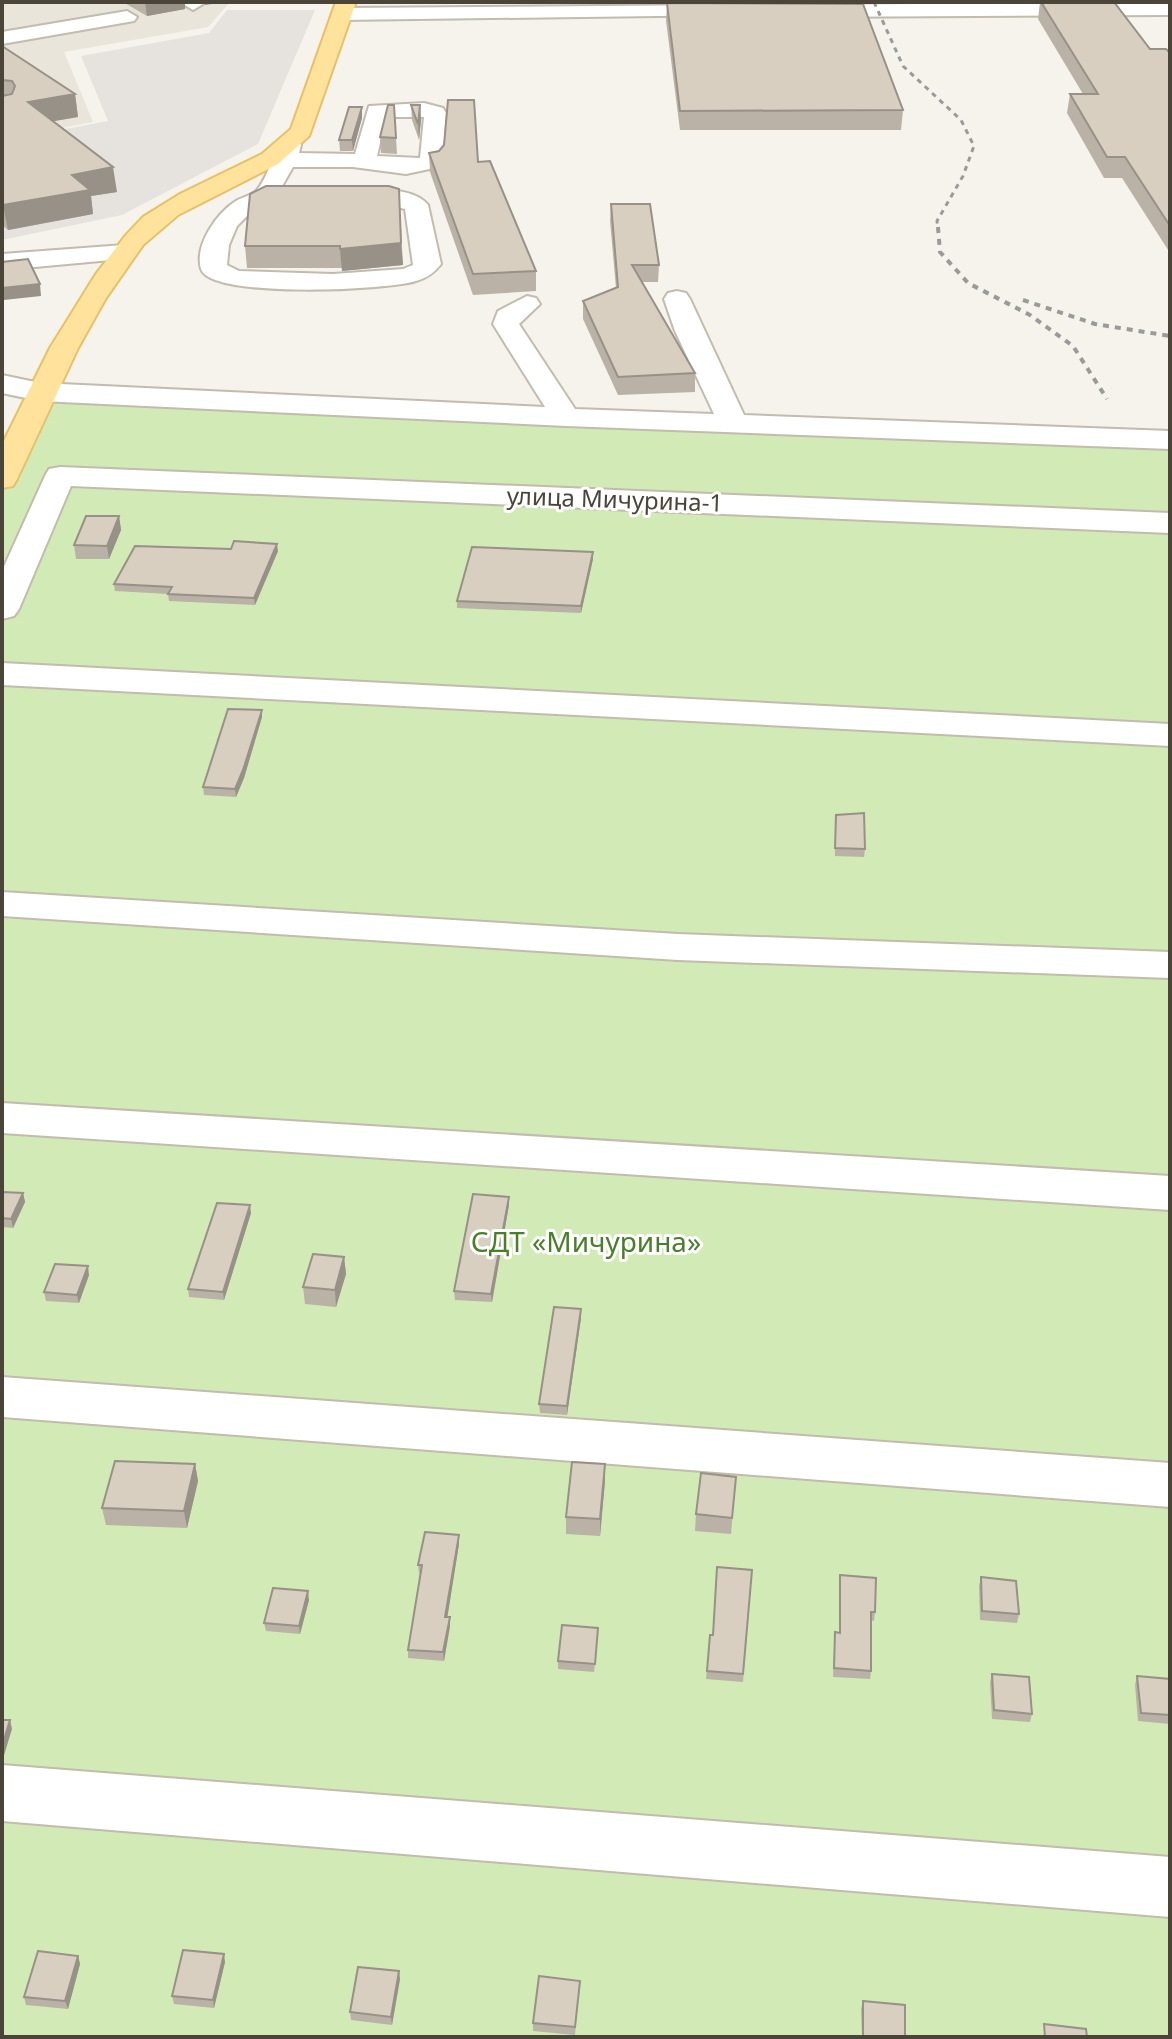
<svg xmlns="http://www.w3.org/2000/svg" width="1172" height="2039" viewBox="0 0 1172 2039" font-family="'Noto Sans',sans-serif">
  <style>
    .residential { fill: #eae5da }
    .industrial { fill: #e6e2dd }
    .green { fill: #d2eab5 }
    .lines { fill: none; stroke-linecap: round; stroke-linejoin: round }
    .minor-casing { stroke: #c2bbae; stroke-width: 4 }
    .major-casing { stroke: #e6c16a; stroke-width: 4 }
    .minor { fill: #fff; fill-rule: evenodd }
    .major { fill: #ffe39c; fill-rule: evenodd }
    .rail-far1 { stroke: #9a9a9a; stroke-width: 3; stroke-dasharray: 5 5; stroke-linecap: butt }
    .rail { stroke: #9a9a9a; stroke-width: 4; stroke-dasharray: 6 6; stroke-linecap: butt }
    .wall { fill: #bab2a6 }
    .shaded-wall { fill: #979187 }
    .building { fill: #d8cfc1; stroke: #979187; stroke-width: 2 }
    .labels { text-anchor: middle; stroke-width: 6; stroke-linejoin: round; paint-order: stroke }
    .far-street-label { font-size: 24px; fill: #4b4439; stroke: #fff }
    .park-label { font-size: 28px; fill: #4a7f2a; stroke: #fff }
  </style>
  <rect width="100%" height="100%" fill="#f6f3ec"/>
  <!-- residential -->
  <path class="residential" d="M2,2H230L208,27L64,52L93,122L2,139Z"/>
  <!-- industrial -->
  <path class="industrial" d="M227,10H315L258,144L122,215L2,240V141L108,121L81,56L209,33Z"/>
  <!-- green -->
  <path class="green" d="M46,399L1170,447V2037H2V447L9,431Z"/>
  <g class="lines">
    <defs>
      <path id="minor" d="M180,2H201L203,4L193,10Z
        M1110,2L1170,3V15L804,17L794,11L804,5Z
        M727,5L734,7L737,11L734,15L342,20L332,14L342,8Z
        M127,11L137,17L134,21L2,44V32Z
        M424,103L443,108L446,113L442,162L439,167L406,174L353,167H293L273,202L251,212L237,226L229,245L227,265L239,271L333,274L403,269L413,265L405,209C381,201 357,209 333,203L329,198L333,193C355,187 413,185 428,205L441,264C434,273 427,278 416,281C389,290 210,299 201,269C194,245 217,213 236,201C243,197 253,195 257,190C269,175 272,155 282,140H298L301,145L299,153L355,154L369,106ZM386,117H424L420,158L377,156Z
        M124,245L133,248L137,253L133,258L2,270V254Z
        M677,291L686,293L690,299L744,415L1170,431V449L566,426L40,401L2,393V375L40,383L545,407L493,324L498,311L527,296L536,298L540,304L519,324L575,409L714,414L675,331L664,299L668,293Z
        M60,467L1170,513V533L71,486L19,609L14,616L2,619V571L45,476L49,469Z
        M2,663L1170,724V746L2,685Z
        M2,892L678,934L1170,952V978L678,960L2,916Z
        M2,1103L1170,1176V1210L2,1133Z
        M2,1377L1170,1463V1507L2,1417Z
        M2,1765L1170,1857V1917L2,1821Z"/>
      <path id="major" d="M336,2H356L309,136L278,164L178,215L143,245L106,298L78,348L17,479L13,486L2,488V445L50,348L96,274L126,235L143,217L180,194L262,154L291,129Z"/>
    </defs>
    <!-- minor casing -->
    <use href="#minor" class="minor-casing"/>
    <!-- major casing -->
    <use href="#major" class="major-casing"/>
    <!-- minor -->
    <use href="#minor" class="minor"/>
    <!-- major -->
    <use href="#major" class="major"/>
    <!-- rail-far1 -->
    <path class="rail-far1" d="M874,2L903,66L961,120L974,146L963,176L937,221L938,229"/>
    <!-- rail -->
    <path class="rail" d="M938,227L940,252L968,283L1030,315L1073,346L1107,399
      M1023,300L1095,324L1170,336"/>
  </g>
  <!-- wall -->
  <path class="wall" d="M123,2H185V9L147,16Z
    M1040,2H1114L1150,49L1170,53V253L1122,178H1104L1067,113L1070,94H1083L1038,19Z
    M667,3L903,110L901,130H680L666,21Z
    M2,46L75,94L78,117L53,121L117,192L91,196L93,214L8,230L2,225Z
    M394,105L397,154L381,153L380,137Z
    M411,105H420L421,120L419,140L412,120Z
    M362,118L353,151H340L339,140Z
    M429,153L478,162L536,271V291L473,295L430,172Z
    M399,189L403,265L342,271V268H247L245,246Z
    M611,204L659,265L658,282H642L695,373V392L618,395L583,319V301L616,288L610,221Z
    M119,516L121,530L109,559H76L74,545Z
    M278,551L255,605L169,601L168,594L115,591L114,584Z
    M593,552V559L581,613L457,608V601Z
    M262,710V717L244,778L236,797L204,795L203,787Z
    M835,823L865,849L864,857L835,856Z
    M2,1192L23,1193L25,1202L13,1228L2,1227Z
    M509,1205L492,1302L455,1300L454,1291Z
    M251,1213L224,1300L189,1297L188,1289Z
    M344,1257L346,1274L336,1307L305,1304L303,1287Z
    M89,1275L79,1303L46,1301L44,1292Z
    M581,1309V1318L567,1415L540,1413L539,1404Z
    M195,1464L198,1481L187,1528L106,1525L102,1508Z
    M736,1477L731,1534L695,1531L696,1514Z
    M605,1481L600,1536L566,1534V1517Z
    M459,1544L447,1617L450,1626L444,1661L408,1658V1650L421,1574L419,1573L418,1565Z
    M752,1570L743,1682L706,1679L710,1635H713Z
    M840,1575L875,1612L874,1621L871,1620V1671L870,1679L833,1677L835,1632L839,1633Z
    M981,1577L1019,1614L1017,1623L980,1620L979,1586Z
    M309,1600L300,1634L266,1631L264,1623Z
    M598,1637L594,1672L558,1669V1661Z
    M992,1674L1032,1714L1030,1722L992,1719L990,1683Z
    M1137,1676L1170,1679V1724L1138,1721L1135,1685Z
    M78,1956L80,1964L68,2009L26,2005L24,1997Z
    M225,1962L214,2008L174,2004L172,1996Z
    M400,1979L392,2025L351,2020L350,2012Z
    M580,1981L575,2035L533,2031V2023Z
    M863,2001L905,2037H862L861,2009Z"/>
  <!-- shaded-wall -->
  <path class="shaded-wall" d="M145,2H185V9L147,16Z
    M205,2H225L205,5Z
    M75,94L78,117L32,125L28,102Z
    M420,105L421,120L419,140L418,124Z
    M362,107V118L353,151L352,140Z
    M113,167L117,192L91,196L93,214L8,230L3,205L72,175Z
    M401,243L403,265L342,271L340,249Z
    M40,284L41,296L4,300L2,288Z
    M119,516L121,530L109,559L107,546Z
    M277,544L278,551L255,605L254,598Z
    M593,552V559L581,613V606Z
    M262,710V717L244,778L236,797L235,789Z
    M23,1193L25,1202L13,1228L11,1219Z
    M509,1197V1205L492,1302L491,1294Z
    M250,1205L251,1213L224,1300L223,1292Z
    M344,1257L346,1274L336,1307L335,1290Z
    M88,1266L89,1275L79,1303L77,1295Z
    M581,1309V1318L567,1415V1406Z
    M195,1464L198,1481L187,1528L184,1511Z
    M605,1464V1481L600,1536V1519Z
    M459,1535V1544L446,1626L445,1617Z
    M308,1591L309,1600L300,1634L299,1626Z
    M450,1617V1626L444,1661L443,1652Z
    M10,1720L12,1729L2,1762V1746Z
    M224,1954L225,1962L214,2008L213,2000Z
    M78,1956L80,1964L68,2009L65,2001Z
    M399,1971L400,1979L392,2025L391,2017Z"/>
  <!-- building -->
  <path class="building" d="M1041,2H1114L1150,49H1166L1170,53V226L1125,157H1107L1070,94H1098Z
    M667,3L863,4L903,110L680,111Z
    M2,46L75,94L28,102L113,167L72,175L90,190L3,205L2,204V96L12,94L15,86L12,81L2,80Z
    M448,100H474L478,162L490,161L536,271L473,274L429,153L439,151L444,145Z
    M388,105H394L396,138L380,137Z
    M411,105H420L418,124Z
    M349,107H362L352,140H339Z
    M266,186H389L399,189L401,243L340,249V246H245L250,194Z
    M611,204H650L659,265H632L695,373L618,377L583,301L618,287Z
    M28,259L40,284L2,288V262Z
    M86,516H119L107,546L74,545Z
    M234,541L277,544L254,598L168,594L172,587L114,584L135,546L231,549Z
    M472,547L593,552L581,606L457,601Z
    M228,709L262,710L243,770L235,789L203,787Z
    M864,813L865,849L835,848L836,815Z
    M2,1192L23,1193L11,1219L2,1218Z
    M473,1194L509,1197L491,1294L454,1291Z
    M217,1203L250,1205L223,1292L188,1289Z
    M313,1254L344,1257L335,1290L303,1287Z
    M55,1264L88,1266L77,1295L44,1292Z
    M554,1307L581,1309L567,1406L539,1404Z
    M115,1461L195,1464L184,1511L102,1508Z
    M572,1462L605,1464L600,1519L566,1517Z
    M701,1473L736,1477L732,1518L696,1514Z
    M425,1532L459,1535L445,1617H450L443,1652L408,1650L422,1565H418Z
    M717,1567L752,1570L743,1674L707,1671L710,1635H713Z
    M840,1575L876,1578L875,1612H871V1671L834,1668L835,1632L840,1633Z
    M981,1577L1016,1581L1019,1614L982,1611Z
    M273,1588L308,1591L299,1626L264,1623Z
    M562,1625L598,1628L595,1664L558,1661Z
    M992,1674L1029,1677L1032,1714L994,1710Z
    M1137,1676L1170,1679V1715L1141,1713Z
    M2,1720H10L2,1746Z
    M183,1950L224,1954L213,2000L172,1996Z
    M38,1951L78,1956L65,2001L24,1997Z
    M358,1967L399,1971L391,2017L350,2012Z
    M539,1976L580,1981L575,2027L533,2023Z
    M863,2001L905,2005V2037H863Z
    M1044,2024L1086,2029L1087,2037H1045Z"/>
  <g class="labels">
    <!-- far-street labels -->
    <g class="far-street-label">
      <text transform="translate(615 500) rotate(2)" y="8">улица Мичурина-1</text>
    </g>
    <!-- park labels -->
    <g class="park-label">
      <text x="586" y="1252">СДТ «Мичурина»</text>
    </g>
  </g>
  <!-- border -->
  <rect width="1172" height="2039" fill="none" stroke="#4b4439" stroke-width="8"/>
</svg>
